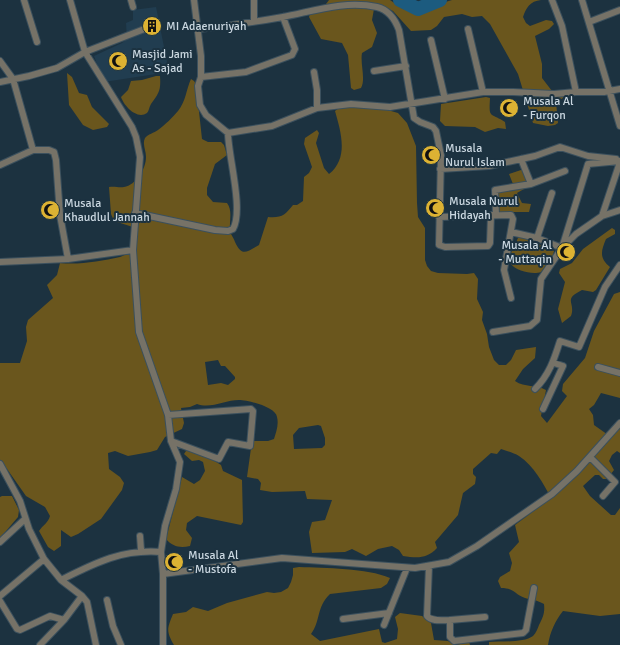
<svg xmlns="http://www.w3.org/2000/svg" width="620" height="645" viewBox="0 0 620 645" font-family="Signika,sans-serif">
  <style>
    .built { fill: #213d50 }
    .green { fill: #6a561d; fill-rule: evenodd }
    .lines { fill: none; stroke-linecap: round; stroke-linejoin: round }
    .river { stroke: #1c5b7f; stroke-width: 14 }
    .minor-casing { stroke: #3b505d; stroke-width: 8 }
    .minor { stroke: #767267; stroke-width: 6 }
    .labels { text-anchor: middle; stroke-width: 4; stroke-linejoin: round; paint-order: stroke }
    .poi-label { font-size: 12px; fill: #cad7e0; stroke: #1c3240; text-anchor: start }
  </style>
  <rect width="100%" height="100%" fill="#1c3240"/>
  <!-- built -->
  <path class="built" d="M156,7L169,72L104,82L94,56L122,43L127,39L126,23L133,20V10Z"/>
  <!-- green -->
  <path class="green" d="M329,0H390L403,9L416,11L452,0H541C530,1 526,8 523,17L526,23L530,26L546,20L552,21L554,24L549,29L535,36L542,64V78L552,91H559L564,95L563,98L556,102L558,123L555,125L548,126L533,123L518,74L490,24L482,16L472,17L462,14L444,17L437,26L431,30L411,31L393,11L380,5L374,9L372,20L377,33L372,47L362,53C360,64 366,79 361,88L354,90L351,88L348,55L342,43L321,39L309,17L311,11L326,4Z
    M67,73L72,77L79,93L87,95L92,107L109,124L107,127L93,130L83,125L69,105Z
    M156,76H160C161,91 159,93 151,104C149,107 149,111 147,113C137,120 124,106 121,97L128,90L131,81L142,80Z
    M191,79L194,81L196,84L202,139L208,142H221L224,145L227,155L215,164L207,188V195L213,202L227,203C233,211 229,221 230,230C230,234 234,238 235,242C242,257 246,252 259,245L268,217C282,218 285,215 293,205H297L303,201L304,177L309,173L312,167L304,144L305,138L317,130L319,133L316,143L324,168L329,174C349,158 341,132 335,111L339,108L355,107L384,109L398,113L407,123L416,146L417,203L418,217L425,228V260L427,266L431,271L438,273L467,274L474,273L478,279L477,299L483,312L482,320L487,334L489,347L494,360L499,365H506L511,360L516,350L536,347L535,358L523,369L515,381C525,388 536,384 546,390L541,416L547,423L567,396L562,391L563,384L585,358L594,331L614,294L620,292V398L601,393L594,405L589,409L593,415L594,425L611,437L620,428V453L617,451L612,455L609,461L614,470L607,479H603L599,475H595L583,486L590,496L611,515H615L620,508V614L600,616L563,611C555,621 550,632 548,645H489V642C500,641 524,643 533,636C536,633 538,628 539,625C543,617 545,613 544,604C537,600 532,600 525,598C514,594 514,588 501,588L498,581L500,577L510,571L512,563L509,553L519,542L515,525L551,498C543,483 534,466 519,456C514,453 507,451 501,449L497,454L491,453L473,469V474L476,477L475,484L463,493L458,515L435,542L437,548C427,559 417,558 403,556L399,550L392,546L378,549L366,556L352,549L345,552L312,553L309,532L312,522L325,520L332,500L307,499L305,491L272,492L260,490L261,483L258,479L247,477L252,441H268L274,439C276,432 279,425 277,417C276,407 248,400 239,400C225,400 211,409 197,404L190,407L181,408L184,423L182,429L165,437L157,450L150,452L128,456L115,451L108,453L109,469L120,477L124,483L122,490L101,519L78,534L71,537L61,530V546L54,551L48,547L39,531C43,525 48,523 50,516L45,507L26,496L7,469L0,470V363H20L27,341L26,327L28,320L53,298L47,285L57,275L60,263C80,265 101,261 120,257C124,256 131,251 137,249L136,228L114,221L111,214L109,187C115,186 119,188 124,187C136,185 146,169 146,157C146,150 142,144 145,138C148,134 154,133 158,130C165,125 173,117 178,111C186,101 186,90 191,79ZM218,360L221,366H225L235,377V379L228,385L221,383L208,385L205,362ZM318,425L321,426L325,438V445L322,448L294,449L293,435L299,428Z
    M486,97L490,98C489,119 489,112 505,122L506,129L498,128L485,132L475,127L445,126L440,121L441,104Z
    M524,169L528,181L524,189L517,193L522,203L531,204L529,212H498L494,192L513,184L509,174Z
    M612,228L615,230V234L606,239C601,251 599,258 610,267L596,290L593,292L582,290C562,300 576,302 571,316L562,323L558,309L565,282L559,273L560,269L572,263L583,249Z
    M518,238H525L554,251L553,255L541,272C533,275 516,271 511,264V253Z
    M186,451C197,450 212,459 221,465L223,471L242,480L243,522L241,525L197,516L187,523L186,530L192,538L190,546C180,548 173,547 166,539L182,477L194,484L200,480L205,471L203,462L199,460L192,461L184,454Z
    M2,496H12L19,510L18,517L0,538V497Z
    M299,567C325,568 367,568 390,578L387,584L381,588L330,594C316,607 321,621 311,634L320,641L379,629L382,642L385,643L397,639L398,629L395,617L400,613L422,616L431,623L434,640L448,641L456,645L469,642L470,645H174C166,631 167,629 173,614L186,612L193,607L208,611L227,603L267,592L274,593L281,592L288,588L291,582L293,575V568Z"/>
  <g class="lines">
    <!-- river -->
    <path class="river" d="M400,0L418,9L440,0"/>
    <defs>
      <path id="minor" d="M24,0L37,42
        M70,0L85,52L132,127L136,137L140,157L133,250L139,332L168,415L171,441L180,462L176,489L165,526L161,552L163,574V645
        M131,0L133,7
        M194,0L201,56V77L198,86L200,105L206,115L228,133L272,126L317,108L351,104L390,107L483,92H513L554,94L576,92H604L620,89
        M552,0L562,26L576,92
        M582,0L620,126
        M254,21V0
        M589,22L620,10
        M199,29C227,26 255,22 283,17C314,11 345,0 377,7C389,10 395,19 399,30L414,118L420,122L433,127L436,131L441,155L439,245L445,247L488,246L490,243L491,215
        M468,29L483,92
        M431,40L445,99
        M0,61L13,79L33,150H49L54,152L56,160L60,215L68,259L0,262
        M374,71L406,66
        M314,72L317,90V108
        M201,77L246,72L292,55L295,49L283,17
        M0,82L29,76L57,68L85,52L147,28
        M521,159L531,184
        M0,165L33,150
        M440,169L489,166L535,156L560,147L588,156L616,159
        M135,213L215,230L228,231L233,229C244,210 228,155 228,133
        M496,215L495,190L531,184L565,171
        M602,216L620,210
        M439,217L511,215L513,219L504,270L511,298
        M511,232L537,238L562,248L576,234L602,216L620,162
        M537,238L552,193
        M68,259L133,250
        M493,332L530,326L537,320L541,279L562,248L588,164L620,161
        M598,367L620,373
        M535,389C549,375 554,360 560,341L579,347L605,287L620,265
        M543,409L563,366L554,363
        M168,415L251,409L253,411L250,446L228,442L219,459L171,441
        M590,457L615,482L603,496
        M0,464L20,501L29,529L44,559L61,580L82,596L87,602L96,645
        M140,536L141,550
        M0,542L25,519
        M429,566L427,616C432,622 442,620 450,620V637L454,641L523,633L526,630L534,588
        M163,574L282,558L415,568L449,562L477,546L552,494L577,471L620,423
        M61,580C95,563 122,549 161,552
        M0,596L44,559
        M107,600L113,626L121,645
        M0,601L17,629L20,630L50,616L64,620L82,596
        M343,619L389,613
        M450,620L485,617
        M384,625L407,568
        M40,645L64,620"/>
    </defs>
    <!-- minor casing -->
    <use href="#minor" class="minor-casing"/>
    <!-- minor -->
    <use href="#minor" class="minor"/>
  </g>
  <!-- icons -->
  <defs>
    <symbol id="building-disc" viewBox="-11 -11 22 22"><circle r="9.5" fill="#dcb233" stroke="#1c3240"/><path d="M-4-6H4V6H1V3H-1V6H-4ZM-2.5-4.3h1.7v1.8h-1.7ZM.8-4.3h1.7v1.8H.8ZM-2.5-1h1.7V.8h-1.7ZM.8-1h1.7V.8H.8Z" fill="#111"/></symbol>
    <symbol id="mosque-disc" viewBox="-11 -11 22 22"><circle r="9.5" fill="#dcb233" stroke="#1c3240"/><path d="M3.5-4.9A6 6 0 1 0 3.5 4.9A5 5 0 1 1 3.5-4.9Z" fill="#111"/></symbol>
  </defs>
  <g fill-rule="evenodd">
    <use href="#building-disc" x="141" y="15" width="22" height="22"/>
    <use href="#mosque-disc" x="107" y="50" width="22" height="22"/>
    <use href="#mosque-disc" x="498" y="97" width="22" height="22"/>
    <use href="#mosque-disc" x="420" y="144" width="22" height="22"/>
    <use href="#mosque-disc" x="424" y="197" width="22" height="22"/>
    <use href="#mosque-disc" x="39" y="199" width="22" height="22"/>
    <use href="#mosque-disc" x="555" y="241" width="22" height="22"/>
    <use href="#mosque-disc" x="163" y="551" width="22" height="22"/>
  </g>
  <g class="labels">
    <!-- poi labels -->
    <g class="poi-label">
      <text x="166" y="30">MI Adaenuriyah</text>
      <text x="132" y="58">Masjid Jami<tspan x="132" dy="14">As - Sajad</tspan></text>
      <text x="523" y="105">Musala Al<tspan x="523" dy="14">- Furqon</tspan></text>
      <text x="445" y="152">Musala<tspan x="445" dy="14">Nurul Islam</tspan></text>
      <text x="449" y="205">Musala Nurul<tspan x="449" dy="14">Hidayah</tspan></text>
      <text x="64" y="207">Musala<tspan x="64" dy="14">Khaudlul Jannah</tspan></text>
      <text x="552" y="249" text-anchor="end">Musala Al<tspan x="552" dy="14">- Muttaqin</tspan></text>
      <text x="188" y="559">Musala Al<tspan x="188" dy="14">- Mustofa</tspan></text>
    </g>
  </g>
</svg>
